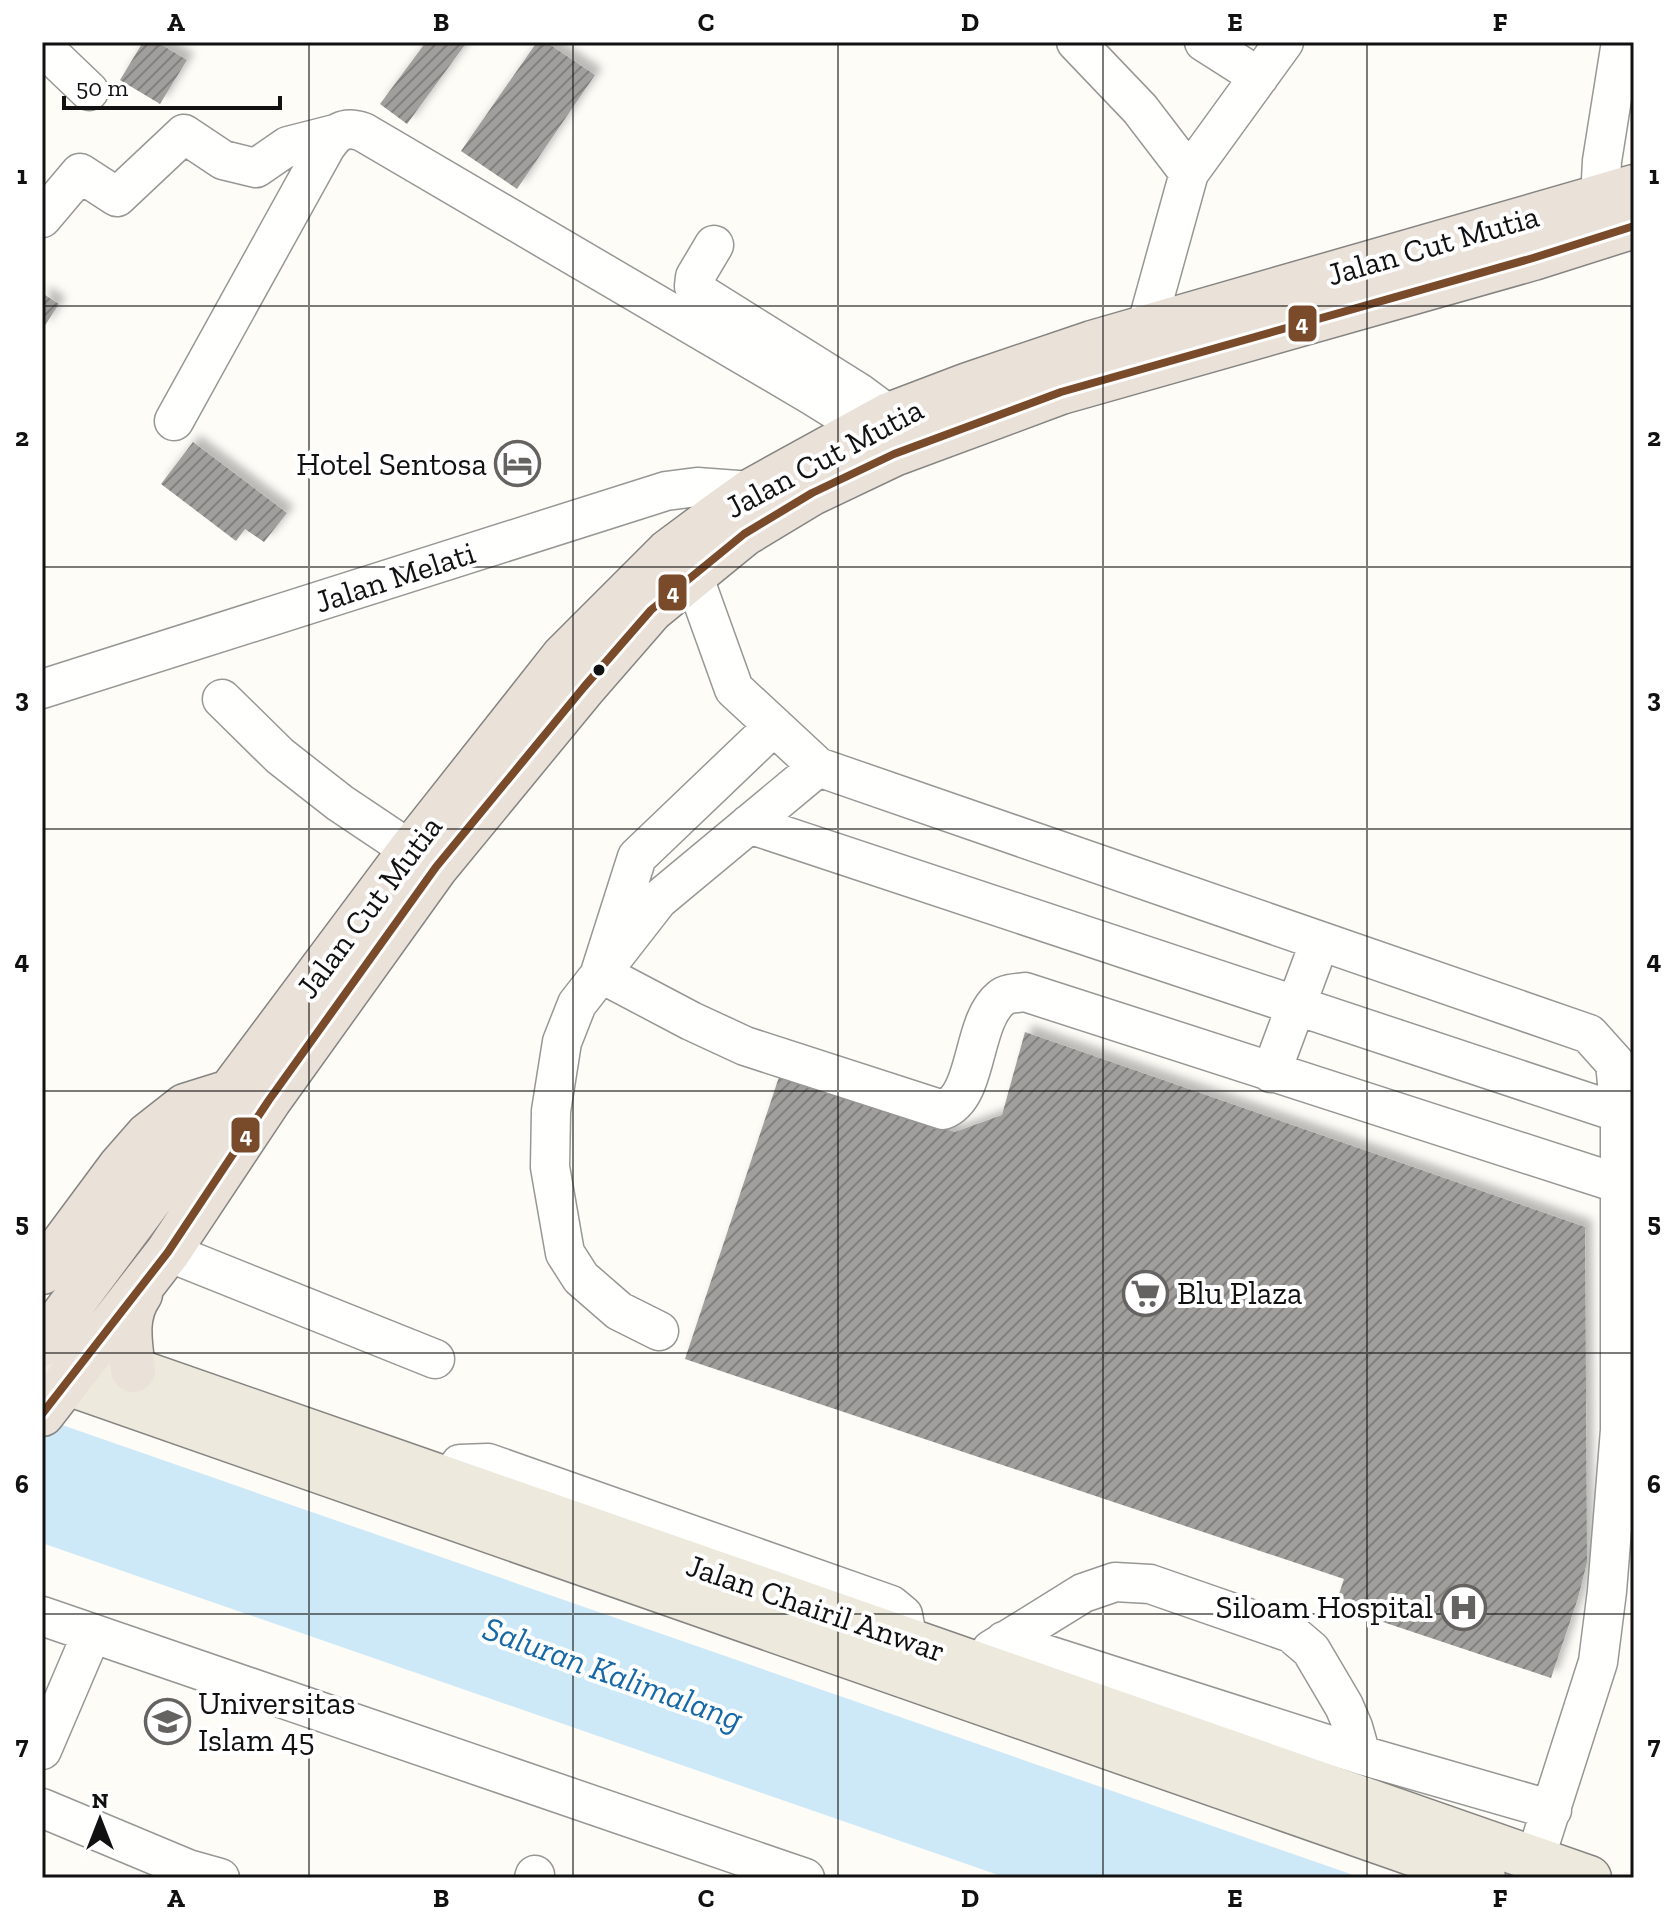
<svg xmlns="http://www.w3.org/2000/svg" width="1676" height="1920" viewBox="0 0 1676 1920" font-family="'Zilla Slab',serif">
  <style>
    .water { fill: #cde8f7 }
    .building { fill: url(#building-hatch); filter: url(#shadow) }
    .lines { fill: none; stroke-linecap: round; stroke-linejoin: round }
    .minor-casing { stroke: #979795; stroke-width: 41 }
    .major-casing { stroke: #858482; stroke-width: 47 }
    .highway-casing { stroke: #858482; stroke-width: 47 }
    .minor { stroke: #fffffe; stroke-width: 38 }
    .major { stroke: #ede9dc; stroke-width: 44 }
    .highway { stroke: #eae1d8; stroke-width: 44 }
    .bus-1-casing { stroke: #fff; stroke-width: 14 }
    .bus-1 { stroke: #7a4b2a; stroke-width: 8 }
    .grid { fill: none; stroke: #111; stroke-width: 2; stroke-opacity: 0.55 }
    .bus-dot { fill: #111; stroke: #fff; stroke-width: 3 }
    .labels { text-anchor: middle; stroke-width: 8; stroke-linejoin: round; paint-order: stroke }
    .street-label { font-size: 32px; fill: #111; stroke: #fff }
    .poi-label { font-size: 32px; fill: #111; stroke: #fff; text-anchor: end }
    .water-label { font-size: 34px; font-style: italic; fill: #1768a6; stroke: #fff }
    .line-badge { stroke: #fff; stroke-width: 3 }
    .badge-label { font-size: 22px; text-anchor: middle; font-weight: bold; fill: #fff }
    .neatline { fill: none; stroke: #111; stroke-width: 3 }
    .grid-label { font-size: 26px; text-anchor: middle; font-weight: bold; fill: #111 }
  </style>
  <defs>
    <pattern id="building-hatch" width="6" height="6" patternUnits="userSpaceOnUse" patternTransform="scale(2)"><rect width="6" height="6" fill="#a19f9c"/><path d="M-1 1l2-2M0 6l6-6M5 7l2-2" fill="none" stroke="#82807e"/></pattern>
    <filter id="shadow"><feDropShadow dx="7" dy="-7" stdDeviation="4" flood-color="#0004"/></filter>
  </defs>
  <rect width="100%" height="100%" fill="#fdfcf7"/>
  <!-- water -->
  <path class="water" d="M42,1418L1362,1878H1007L42,1543Z"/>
  <!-- building -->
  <path class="building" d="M143,42H157L187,60L160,104L120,80Z
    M426,42H467L407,124L380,104Z
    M537,42H546L595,75L517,189L461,151Z
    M42,293L59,304L42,330Z
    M193,442L287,513L264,542L245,529L236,541L161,484Z
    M1025,1032L1585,1227L1587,1562L1578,1598L1551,1678L1353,1612L1355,1603L1338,1597L1344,1579L685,1359L780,1074L955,1132L1002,1115Z"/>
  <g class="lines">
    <defs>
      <path id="minor" d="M1076,42L1140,109L1189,173L1146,328
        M1204,42L1259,77
        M42,46L89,91
        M1189,173L1284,42
        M1600,198L1602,161L1621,42
        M42,218L80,173L117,197L184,134L223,160L256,168L288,146L335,134
        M714,245L695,277L694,286L700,293L858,392L889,415
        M174,421L325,148C335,133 343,125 363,132L813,396L866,429
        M693,575L734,689L818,767L1589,1034L1615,1063L1620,1113V1430L1607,1591L1598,1662L1535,1859
        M42,689L666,491L697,487L751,491
        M222,699L280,756L340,803L434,866
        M774,726L637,857L600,973L691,1021L745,1046L943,1110C979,1097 971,1022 1001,998C1007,993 1018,993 1025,992L1620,1184
        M749,824L1620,1113
        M1271,1073L1320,941
        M168,1252L435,1359
        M659,1331L619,1311L581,1278L565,1253L550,1167L551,1111L562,1042L577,1004L658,900L818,767
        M450,1481L460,1464L488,1463L891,1605L903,1615L908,1641
        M42,1616L805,1878
        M1004,1641L1361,1755L1552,1810
        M991,1650L1083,1593L1115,1582L1150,1584L1291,1633L1311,1650L1344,1706L1353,1727L1361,1755
        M42,1750L92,1633
        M42,1808L188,1869L220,1878
        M534,1878L535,1875"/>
      <path id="major" d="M96,1357L1589,1878
        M42,1374L1483,1878"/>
      <path id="highway" d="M42,1272L120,1167L148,1135L185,1106L233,1091
        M42,1344L410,851L564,656L668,552L715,517L751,491L889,415L968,385L1092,343L1634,187
        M133,1370C130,1343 124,1317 140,1294
        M42,1414L168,1252L269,1100L436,867L584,687L651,610L744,534L812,493L894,454L1061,392L1533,258L1634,226"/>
    </defs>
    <!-- minor casing -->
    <use href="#minor" class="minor-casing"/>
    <!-- major casing -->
    <use href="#major" class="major-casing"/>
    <!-- highway casing -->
    <use href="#highway" class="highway-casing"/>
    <!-- minor -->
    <use href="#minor" class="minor"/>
    <!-- major -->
    <use href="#major" class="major"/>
    <!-- highway -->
    <use href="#highway" class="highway"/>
    <defs>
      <path id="bus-1" d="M42,1414L168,1252L269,1100L436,867L584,687L651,610L744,534L812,493L894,454L1061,392L1533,258L1634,226"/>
    </defs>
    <!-- bus-1 casing -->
    <use href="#bus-1" class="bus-1-casing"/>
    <!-- bus-1 -->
    <use href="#bus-1" class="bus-1"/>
  </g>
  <!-- grid -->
  <path class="grid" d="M309,42V1878M573,42V1878M838,42V1878M1103,42V1878M1367,42V1878M42,306H1634M42,567H1634M42,829H1634M42,1091H1634M42,1353H1634M42,1614H1634"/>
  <!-- icons -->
  <defs>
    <symbol id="hotel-ring" viewBox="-11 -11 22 22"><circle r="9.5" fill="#fff" stroke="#646362" stroke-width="1.5"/><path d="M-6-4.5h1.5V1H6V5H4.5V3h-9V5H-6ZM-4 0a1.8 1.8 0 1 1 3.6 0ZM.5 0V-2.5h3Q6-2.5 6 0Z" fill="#646362"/></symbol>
    <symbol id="supermarket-ring" viewBox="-11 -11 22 22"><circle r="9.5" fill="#fff" stroke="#646362" stroke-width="1.5"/><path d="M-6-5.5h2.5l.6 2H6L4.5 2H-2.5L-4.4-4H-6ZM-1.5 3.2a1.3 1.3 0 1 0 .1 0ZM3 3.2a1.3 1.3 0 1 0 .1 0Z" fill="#646362"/></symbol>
    <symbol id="hospital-ring" viewBox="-11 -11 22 22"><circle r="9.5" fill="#fff" stroke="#646362" stroke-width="1.5"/><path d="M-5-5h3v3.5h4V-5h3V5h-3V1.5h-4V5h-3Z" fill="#646362"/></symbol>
    <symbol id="university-ring" viewBox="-11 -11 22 22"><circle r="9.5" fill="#fff" stroke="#646362" stroke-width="1.5"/><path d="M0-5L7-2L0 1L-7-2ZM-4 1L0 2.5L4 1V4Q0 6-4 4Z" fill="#646362"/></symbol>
  </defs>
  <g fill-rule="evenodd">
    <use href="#hotel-ring" x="492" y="438" width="51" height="51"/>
    <use href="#supermarket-ring" x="1120" y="1268" width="51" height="51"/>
    <use href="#hospital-ring" x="1438" y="1582" width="51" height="51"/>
    <use href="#university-ring" x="142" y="1696" width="51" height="51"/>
  </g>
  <!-- markers -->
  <circle class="bus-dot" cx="599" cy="670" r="7"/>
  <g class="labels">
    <!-- street labels -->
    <g class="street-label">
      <text transform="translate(1433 245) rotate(-16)" y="11">Jalan Cut Mutia</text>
      <text transform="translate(824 458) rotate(-28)" y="11">Jalan Cut Mutia</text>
      <text transform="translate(395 577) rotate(-18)" y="11">Jalan Melati</text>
      <text transform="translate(369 907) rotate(-53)" y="11">Jalan Cut Mutia</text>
      <text transform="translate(816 1608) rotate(19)" y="11">Jalan Chairil Anwar</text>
    </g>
    <!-- poi labels -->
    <g class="poi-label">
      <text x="487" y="475">Hotel Sentosa</text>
      <text x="1177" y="1304" text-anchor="start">Blu Plaza</text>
      <text x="1433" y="1618">Siloam Hospital</text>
      <text x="198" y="1714" text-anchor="start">Universitas<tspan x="198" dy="37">Islam 45</tspan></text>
    </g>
    <!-- water labels -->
    <g class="water-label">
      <text transform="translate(613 1673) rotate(20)" y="12">Saluran Kalimalang</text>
    </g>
  </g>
  <g class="line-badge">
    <rect x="1287" y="304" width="31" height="39" rx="8" fill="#7a4b2a"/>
    <rect x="657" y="573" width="31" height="39" rx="8" fill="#7a4b2a"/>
    <rect x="230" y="1116" width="31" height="38" rx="8" fill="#7a4b2a"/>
  </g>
  <g class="badge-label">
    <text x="1302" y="331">4</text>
    <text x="673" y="600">4</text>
    <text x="246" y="1143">4</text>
  </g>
  <!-- border -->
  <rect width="1676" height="1920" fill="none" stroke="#ffffff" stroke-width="88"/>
  <!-- north arrow -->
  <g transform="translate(100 1820)" stroke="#ffffff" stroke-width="6" paint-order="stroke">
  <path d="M0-6L14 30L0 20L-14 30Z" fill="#111111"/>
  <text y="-12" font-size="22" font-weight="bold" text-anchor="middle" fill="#111111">N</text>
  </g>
  <!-- scale -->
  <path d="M64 96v12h216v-12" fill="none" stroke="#111111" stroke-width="4"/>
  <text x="76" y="96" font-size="24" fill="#111111" stroke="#ffffff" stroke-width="6" paint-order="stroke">50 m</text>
  <rect x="44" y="44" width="1588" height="1832" class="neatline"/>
  <g class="grid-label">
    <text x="176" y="31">A</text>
    <text x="441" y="31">B</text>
    <text x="706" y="31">C</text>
    <text x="970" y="31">D</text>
    <text x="1235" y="31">E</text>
    <text x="1500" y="31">F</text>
    <text x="22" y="184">1</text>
    <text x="1654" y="184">1</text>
    <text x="22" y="446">2</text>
    <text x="1654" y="446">2</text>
    <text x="22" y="707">3</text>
    <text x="1654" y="707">3</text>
    <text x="22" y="969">4</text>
    <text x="1654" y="969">4</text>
    <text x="22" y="1231">5</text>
    <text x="1654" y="1231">5</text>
    <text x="22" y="1493">6</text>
    <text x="1654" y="1493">6</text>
    <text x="22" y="1754">7</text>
    <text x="1654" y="1754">7</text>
    <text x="176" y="1907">A</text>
    <text x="441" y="1907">B</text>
    <text x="706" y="1907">C</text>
    <text x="970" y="1907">D</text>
    <text x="1235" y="1907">E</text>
    <text x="1500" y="1907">F</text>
  </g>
</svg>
